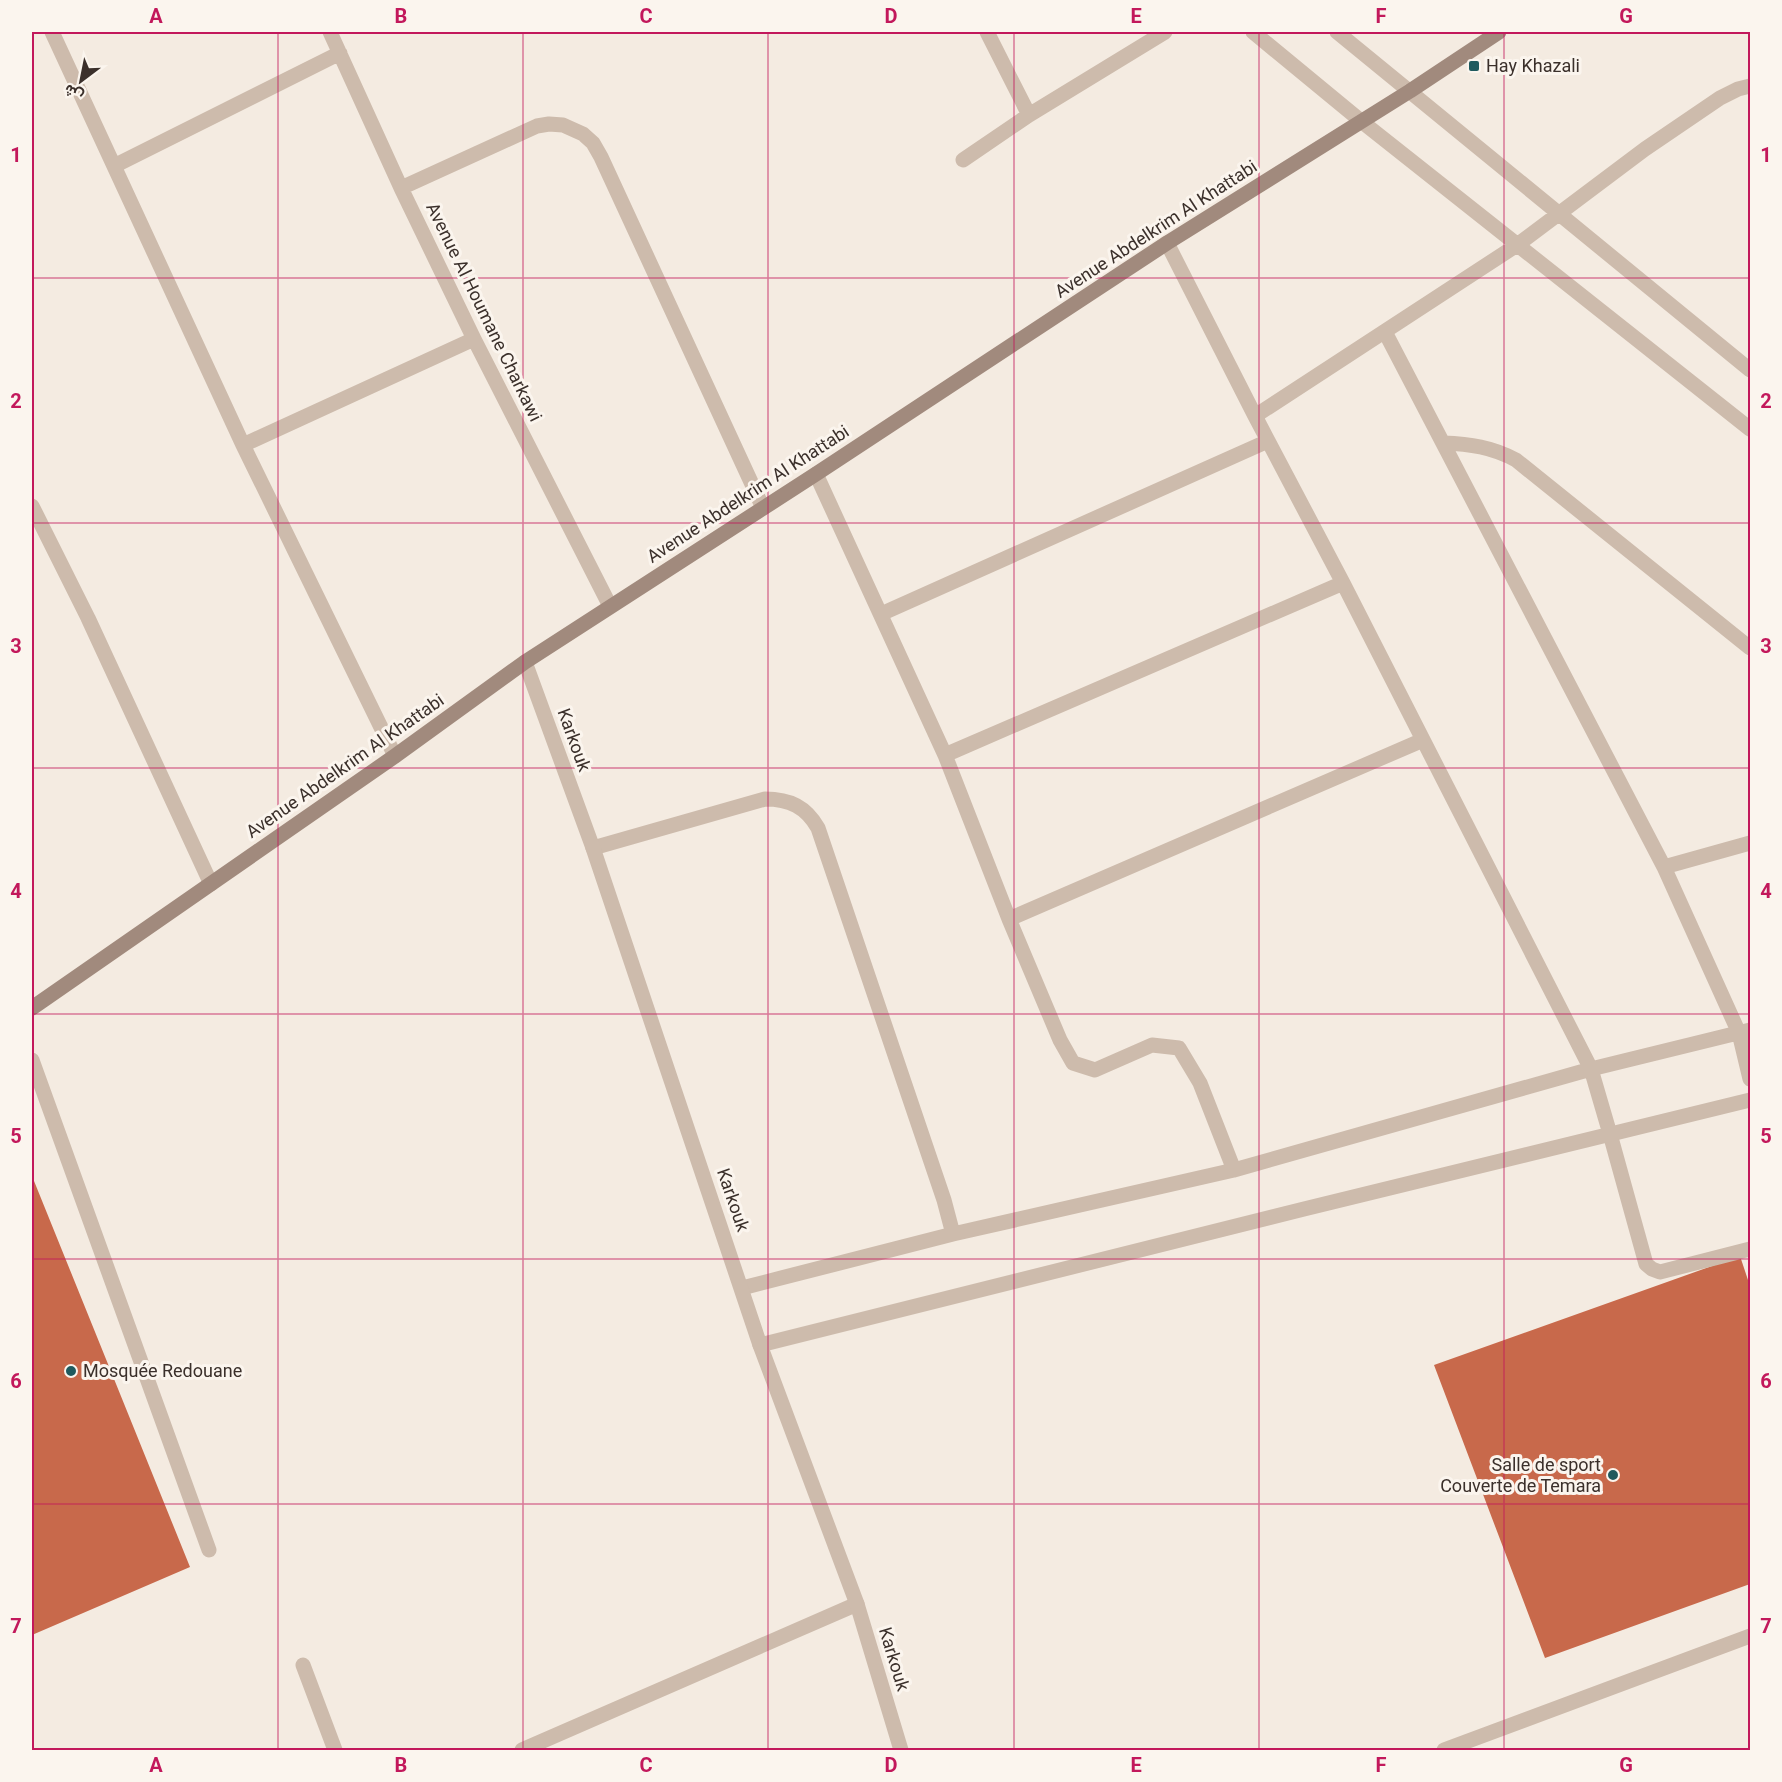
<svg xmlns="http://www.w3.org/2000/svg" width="1782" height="1782" viewBox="0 0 1782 1782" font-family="Roboto,Vazirmatn,sans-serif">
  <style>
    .building { fill: #c8694b }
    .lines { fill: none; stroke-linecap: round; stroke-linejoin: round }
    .service { stroke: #cdbbac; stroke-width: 15 }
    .minor { stroke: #cdbbac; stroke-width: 15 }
    .tertiary { stroke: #cdbbac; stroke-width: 15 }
    .secondary { stroke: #a18a7d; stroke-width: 15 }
    .grid { fill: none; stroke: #c2185b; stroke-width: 1.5; stroke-opacity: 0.55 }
    .poi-dot { fill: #1f5a5e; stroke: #fbf5ee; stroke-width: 2 }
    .labels { text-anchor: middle; stroke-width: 6; stroke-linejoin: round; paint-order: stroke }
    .poi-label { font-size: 18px; fill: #3b302b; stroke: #fbf5ee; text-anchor: start }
    .street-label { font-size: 18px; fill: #3b302b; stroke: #fbf5ee }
    .neatline { fill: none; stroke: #c2185b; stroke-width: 2 }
    .grid-label { font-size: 20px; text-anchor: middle; font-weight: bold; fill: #c2185b }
  </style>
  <rect width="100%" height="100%" fill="#f4ebe1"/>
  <!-- building -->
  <path class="building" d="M32,1176L190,1567L32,1635Z
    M1740,1256L1750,1286V1584L1545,1658L1434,1365Z"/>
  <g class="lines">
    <!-- service -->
    <path class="service" d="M32,1060L209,1550
      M1610,1134L1646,1264L1652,1269L1660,1272L1750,1249"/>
    <!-- minor -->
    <path class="minor" d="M52,32L243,445L395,756
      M330,32L401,188L474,339L610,606
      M987,32L1029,115
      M1253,32L1361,121L1750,429
      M1337,32L1750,370
      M963,160L1029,115L1165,32
      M114,166L340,53
      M401,188L537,126L549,124L563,125L583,134L593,143L601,157L763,508
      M1167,243L1255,416L1343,583L1591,1069L1610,1134
      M1385,332L1664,867L1739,1033L1750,1079
      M1255,416L1517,245L1645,149L1720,98L1738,89L1750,86
      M1443,443C1470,444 1492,447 1516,460L1750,648
      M243,445L474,339
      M816,474L945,755L1009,919L1060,1040L1073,1063L1095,1070L1152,1045L1179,1048L1200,1083L1234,1170
      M32,506L88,618L211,884
      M881,614L1268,441
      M945,755L1343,583
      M593,848L765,799C790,799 806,807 818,828L944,1200L953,1234
      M1664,867L1750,843
      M1009,919L1423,740
      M742,1288L953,1234L1234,1170L1591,1069L1750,1030
      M760,1345L1304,1209L1750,1100
      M303,1665L335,1750
      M522,1750L857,1604
      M1444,1750L1750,1636"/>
    <!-- tertiary -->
    <path class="tertiary" d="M525,662L593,848L760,1345L857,1604L901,1750"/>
    <!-- secondary -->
    <path class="secondary" d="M32,1008L395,756L525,662L816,474L1167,243L1410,91L1499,32"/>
  </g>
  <!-- grid -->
  <path class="grid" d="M278,32V1750M523,32V1750M768,32V1750M1014,32V1750M1259,32V1750M1504,32V1750M32,278H1750M32,523H1750M32,768H1750M32,1014H1750M32,1259H1750M32,1504H1750"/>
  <!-- markers -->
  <g class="poi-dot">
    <rect x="1468" y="60" width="12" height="12" rx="3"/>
    <circle cx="71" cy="1371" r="6"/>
    <circle cx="1613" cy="1475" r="6"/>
  </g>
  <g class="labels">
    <!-- poi labels -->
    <g class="poi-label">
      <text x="1486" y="72">Hay Khazali</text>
      <text x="83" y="1377">Mosquée Redouane</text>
      <text x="1601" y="1471" text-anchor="end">Salle de sport<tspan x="1601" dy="21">Couverte de Temara</tspan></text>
    </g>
    <!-- street labels -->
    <g class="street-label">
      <text transform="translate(1156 229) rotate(-33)" y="6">Avenue Abdelkrim Al Khattabi</text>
      <text transform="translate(484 312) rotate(64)" y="6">Avenue Al Houmane Charkawi</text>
      <text transform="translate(748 494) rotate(-33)" y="6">Avenue Abdelkrim Al Khattabi</text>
      <text transform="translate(574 740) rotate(70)" y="6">Karkouk</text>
      <text transform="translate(345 766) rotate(-35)" y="6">Avenue Abdelkrim Al Khattabi</text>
      <text transform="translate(733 1200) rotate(71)" y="6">Karkouk</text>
      <text transform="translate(894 1659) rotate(73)" y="6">Karkouk</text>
    </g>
  </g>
  <!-- border -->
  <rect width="1782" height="1782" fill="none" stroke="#fbf5ee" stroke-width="66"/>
  <!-- north arrow -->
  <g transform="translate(81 81) rotate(212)" stroke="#fbf5ee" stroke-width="4.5" paint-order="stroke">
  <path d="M0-4.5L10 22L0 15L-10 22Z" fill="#3b302b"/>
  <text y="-9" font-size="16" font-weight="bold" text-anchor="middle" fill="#3b302b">ش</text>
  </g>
  <rect x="33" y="33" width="1716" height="1716" class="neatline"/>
  <g class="grid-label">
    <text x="156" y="23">A</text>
    <text x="401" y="23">B</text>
    <text x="646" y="23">C</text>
    <text x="891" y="23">D</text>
    <text x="1136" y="23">E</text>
    <text x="1381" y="23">F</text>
    <text x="1626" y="23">G</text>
    <text x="16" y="162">1</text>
    <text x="1766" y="162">1</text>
    <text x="16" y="408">2</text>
    <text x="1766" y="408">2</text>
    <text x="16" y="653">3</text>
    <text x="1766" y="653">3</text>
    <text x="16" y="898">4</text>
    <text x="1766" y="898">4</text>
    <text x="16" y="1143">5</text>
    <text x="1766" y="1143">5</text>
    <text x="16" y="1388">6</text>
    <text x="1766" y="1388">6</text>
    <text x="16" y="1633">7</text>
    <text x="1766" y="1633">7</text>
    <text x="156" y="1772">A</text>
    <text x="401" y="1772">B</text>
    <text x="646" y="1772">C</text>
    <text x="891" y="1772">D</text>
    <text x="1136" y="1772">E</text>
    <text x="1381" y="1772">F</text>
    <text x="1626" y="1772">G</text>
  </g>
</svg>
